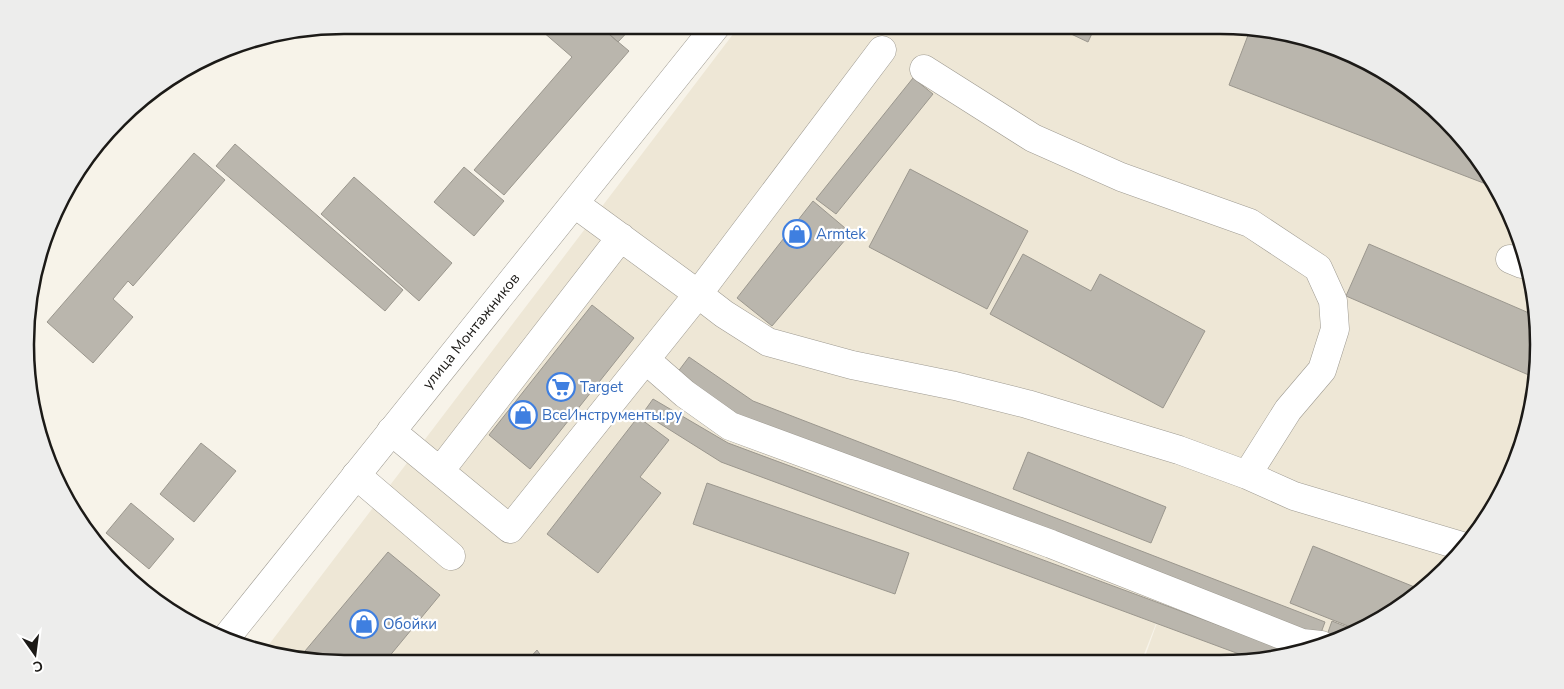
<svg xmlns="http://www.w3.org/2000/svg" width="1564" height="689" viewBox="0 0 1564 689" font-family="'Nunito Sans',sans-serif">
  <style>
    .built { fill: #eee7d6 }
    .building { fill: #bab6ad; stroke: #9b978e }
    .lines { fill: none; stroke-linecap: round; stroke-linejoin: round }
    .minor-casing { stroke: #9e9a91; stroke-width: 29 }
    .major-casing { stroke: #9e9a91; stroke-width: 29 }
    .minor { stroke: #fff; stroke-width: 28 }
    .major { stroke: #fff; stroke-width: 28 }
    .labels { text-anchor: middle; stroke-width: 4.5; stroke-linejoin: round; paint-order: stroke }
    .shop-label { font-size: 15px; fill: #366cbe; stroke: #fff; text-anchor: start }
    .street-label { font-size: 15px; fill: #1c1a17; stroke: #fff }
    .rim { fill: none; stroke: #1c1a17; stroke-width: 2.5 }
  </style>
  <rect width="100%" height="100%" fill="#f7f3e9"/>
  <!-- built -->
  <path class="built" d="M740,25H1220L1322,42L1430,104L1506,203L1538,324L1522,447L1473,539L1414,598L1342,640L1264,661L1157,621L1141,662L345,664L264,651Z
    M1157,623L1259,661L1143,662Z"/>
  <!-- building -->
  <path class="building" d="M535,25H598L629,51L504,195L474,170L572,57Z
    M599,25H634L618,42Z
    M1052,25H1096L1088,42Z
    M1250,30L1322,42L1430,104L1488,180L1486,184L1229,85Z
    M913,78L933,94L836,214L816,199Z
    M235,144L403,290L385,311L216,166Z
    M194,153L225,180L133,286L128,281L113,299L133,317L93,363L47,322Z
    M464,167L504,201L474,236L434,202Z
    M910,169L1028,231L987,309L869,247Z
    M354,177L452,263L419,301L321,214Z
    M813,201L851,233L772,326L737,298Z
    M1369,244L1536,316L1538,324L1531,376L1346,296Z
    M1023,254L1091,291L1100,274L1205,331L1163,408L990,314Z
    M592,305L634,338L530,469L489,435Z
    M689,357L753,401L1325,622L1318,641L743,418L677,373Z
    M653,399L728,443L1291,652V653L1258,661L721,462L643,413Z
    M638,417L669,440L640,477L661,493L598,573L547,534Z
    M201,443L236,471L194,522L160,494Z
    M1028,452L1166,507L1151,543L1013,489Z
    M707,483L909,553L895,594L693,524Z
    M131,503L174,539L149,569L106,533Z
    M1313,546L1422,590L1414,598L1358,630L1290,603Z
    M388,552L440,595L383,664H344L300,657Z
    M1332,621L1357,631L1340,640L1327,635Z
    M537,650L546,663H525Z"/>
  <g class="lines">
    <defs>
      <path id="minor" d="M924,69L1033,138L1121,177L1250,223L1318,268L1333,301L1335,329L1322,370L1288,410L1247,475
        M575,204L698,294L882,50
        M1510,259L1522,264
        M646,360L685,394L730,426L1051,544L1302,643L1321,645
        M391,431L510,529L698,294L724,314L768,342L852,365L955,386L1027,404L1179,450L1247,475L1294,496L1465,547
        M440,471L621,237
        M356,475L451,556"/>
      <path id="major" d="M226,638L717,25"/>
    </defs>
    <!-- minor casing -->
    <use href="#minor" class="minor-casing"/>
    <!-- major casing -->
    <use href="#major" class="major-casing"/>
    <!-- minor -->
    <use href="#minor" class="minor"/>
    <!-- major -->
    <use href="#major" class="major"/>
  </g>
  <!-- icons -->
  <defs>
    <symbol id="shop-ring" viewBox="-11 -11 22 22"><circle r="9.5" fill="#fff" stroke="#3f7fe0" stroke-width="1.5"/><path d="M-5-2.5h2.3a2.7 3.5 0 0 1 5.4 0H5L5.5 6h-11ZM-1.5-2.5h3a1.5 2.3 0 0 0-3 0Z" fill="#3f7fe0"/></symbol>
    <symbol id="supermarket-ring" viewBox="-11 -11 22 22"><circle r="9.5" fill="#fff" stroke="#3f7fe0" stroke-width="1.5"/><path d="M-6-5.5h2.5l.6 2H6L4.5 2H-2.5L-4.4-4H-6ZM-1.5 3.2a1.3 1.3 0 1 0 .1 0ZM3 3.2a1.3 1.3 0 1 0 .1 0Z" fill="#3f7fe0"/></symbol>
  </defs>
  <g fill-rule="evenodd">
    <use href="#shop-ring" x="781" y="218" width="32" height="32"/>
    <use href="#supermarket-ring" x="545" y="371" width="32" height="32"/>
    <use href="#shop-ring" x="507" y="399" width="32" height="32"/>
    <use href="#shop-ring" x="348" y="608" width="32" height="32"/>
  </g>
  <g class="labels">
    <!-- shop labels -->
    <g class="shop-label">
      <text x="816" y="239">Armtek</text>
      <text x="580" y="392">Target</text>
      <text x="542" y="420">ВсеИнструменты.ру</text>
      <text x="383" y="629">Обойки</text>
    </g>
    <!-- street labels -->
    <g class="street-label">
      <text transform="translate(471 331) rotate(-51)" y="5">улица Монтажников</text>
    </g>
  </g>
  <!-- crop -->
  <path d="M0 0H1564V689H0ZM344 34H1220A310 310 0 0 1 1530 344V345A310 310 0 0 1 1220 655H344A310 310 0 0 1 34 345V344A310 310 0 0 1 344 34Z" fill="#ededec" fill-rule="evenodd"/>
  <path class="rim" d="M344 34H1220A310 310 0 0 1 1530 344V345A310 310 0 0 1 1220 655H344A310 310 0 0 1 34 345V344A310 310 0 0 1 344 34Z"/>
  <!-- north arrow -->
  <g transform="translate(35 654) rotate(166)" stroke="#ffffff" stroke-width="4" paint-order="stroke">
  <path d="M0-4L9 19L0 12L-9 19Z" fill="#1c1a17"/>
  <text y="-8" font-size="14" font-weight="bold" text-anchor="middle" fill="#1c1a17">С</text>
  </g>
</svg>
